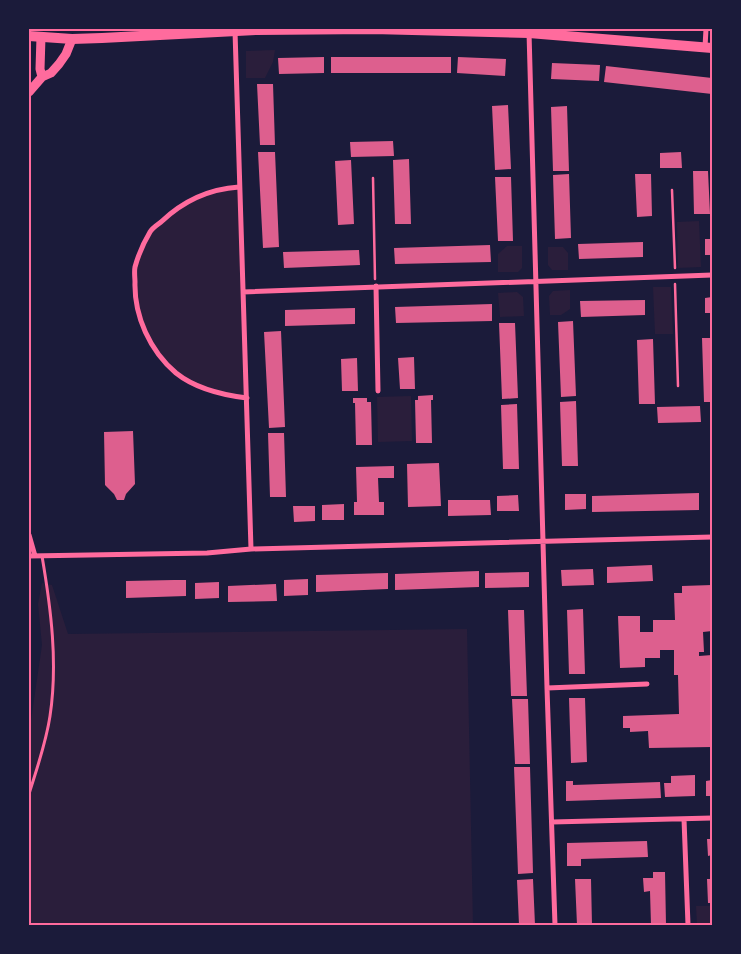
<svg xmlns="http://www.w3.org/2000/svg" width="741" height="954" viewBox="0 0 741 954" font-family="'Playfair Display',serif">
  <style>
    .green { fill: #2a1e3b }
    .building { fill: #dd5f8e }
    .lines { fill: none; stroke-linecap: round; stroke-linejoin: round }
    .path { stroke: #ff6b9d; stroke-width: 2.5 }
    .service { stroke: #ff6b9d; stroke-width: 3 }
    .minor { stroke: #ff6b9d; stroke-width: 5 }
    .tertiary { stroke: #ff6b9d; stroke-width: 9 }
    .primary { stroke: #ff6b9d; stroke-width: 10 }
    .neatline { fill: none; stroke: #ff6b9d; stroke-width: 2 }
  </style>
  <rect width="100%" height="100%" fill="#1b1b3a"/>
  <!-- green -->
  <path class="green" d="M275,50L273,62L265,78H246V51Z
    M239,187L247,398L221,394L177,373L162,359L144,330L134,298L135,269L150,231L194,198Z
    M699,221L701,267L678,268L677,222Z
    M507,246H522V268L518,272H498V254Z
    M548,247H563L568,253V270H552L548,265Z
    M653,287H671L673,334H655Z
    M570,290V309L561,315H550L549,296L553,291Z
    M517,292L523,297L524,316L500,317L498,293Z
    M411,396L412,441L378,442L377,397Z
    M42,583L52,585L68,634L467,629L473,925H29V734L42,645L38,604Z
    M696,906H712V925H697Z"/>
  <!-- building -->
  <path class="building" d="M324,57V73L279,74L278,58Z
    M331,57H451V73H331Z
    M458,57L506,59L505,76L457,73Z
    M552,63L600,65L599,81L551,79Z
    M606,66L712,78V94L604,82Z
    M257,84H273L275,145H260Z
    M508,105L511,169L495,170L492,106Z
    M567,106L569,171H553L551,107Z
    M393,141L394,156L351,157L350,142Z
    M258,152H275L279,247L263,248Z
    M681,152L682,168H660V153Z
    M409,159L411,224H395L393,160Z
    M351,160L354,224L338,225L335,161Z
    M693,171H708L710,214H694Z
    M569,174L571,238L555,239L553,175Z
    M635,174H651L652,216L637,217Z
    M495,177H511L513,241H498Z
    M705,239H712V255H705Z
    M643,242V257L579,259L578,244Z
    M490,245L491,262L395,264L394,248Z
    M359,250L360,265L284,268L283,252Z
    M712,297V313H705V298Z
    M645,300V315L581,317L580,301Z
    M492,304V321L396,323L395,307Z
    M355,308V324L285,326V310Z
    M573,321L576,396L561,397L558,322Z
    M499,323H515L518,398L502,399Z
    M281,331L285,427L269,428L264,332Z
    M702,338H712V402H704Z
    M653,339L655,404H639L637,340Z
    M414,357L415,389H400L398,358Z
    M357,358L358,391H342L341,359Z
    M433,395V400H431L432,443H416L415,400H418V396Z
    M353,398H367V402H371L372,445H356L355,403H353Z
    M576,401L578,466H562L560,402Z
    M517,404L519,469H503L501,405Z
    M700,406L701,422L658,423L657,407Z
    M133,431L135,484L126,494L124,500H117L114,494L105,485L104,432Z
    M268,433H284L286,497H270Z
    M439,463L441,506L408,507L407,464Z
    M394,466V478H378L379,502H384V515H354V502H357L356,467Z
    M699,493V510L592,512V496Z
    M565,494H586V509L565,510Z
    M518,495L519,511H497V496Z
    M448,500H490L491,515L448,516Z
    M344,504V520H322V505Z
    M293,506H315V521L294,522Z
    M652,565L653,581L607,583V567Z
    M593,569L594,585L562,586L561,570Z
    M479,571V587L395,590V574Z
    M529,572V587L485,588V573Z
    M388,573V589L316,592V575Z
    M308,579V595L284,596V580Z
    M174,580H186V596L126,598V581Z
    M219,582V598L195,599V583Z
    M276,584L277,601L228,602V586Z
    M712,585V631L703,632L704,652H699V656L712,655V747L649,748L648,731L630,732V728H623V716L679,714L678,675H674V650H660V658H645V667L620,668L618,616H640V632H653V620H675L674,593H682V586Z
    M583,609L585,674H569L567,610Z
    M508,610H524L527,696H511Z
    M569,698H585L587,762L571,763Z
    M512,699H528L530,764H515Z
    M514,767H530L533,873L518,874Z
    M695,775V796L665,797L664,783H671V776Z
    M712,780V796H706V781Z
    M566,781H573V785L660,782L661,798L566,801Z
    M707,839H712V855L708,856Z
    M647,841L648,857L581,859V866H567V843Z
    M653,872H665L666,925H651L650,891L644,892L643,878H653Z
    M533,879L535,925H519L517,880Z
    M575,879H591L592,925H577Z
    M707,879H712V903H708Z"/>
  <g class="lines">
    <!-- path -->
    <path class="path" d="M373,178L375,279
      M672,190L675,268
      M675,284L678,386"/>
    <!-- service -->
    <path class="service" d="M29,794C37,768 46,743 50,716C58,663 51,609 42,556"/>
    <!-- minor -->
    <path class="minor" d="M235,31L251,549
      M529,32L547,688L555,925
      M705,47L706,29
      M239,187C209,189 183,201 161,222C157,225 152,228 150,232C144,242 138,256 135,267C134,272 135,278 135,282C134,316 150,351 176,373C196,389 222,395 247,398
      M376,286L378,391
      M243,292L712,275
      M29,535L35,556
      M29,556L207,553L251,549L712,537
      M547,688L647,684
      M684,819L688,925
      M552,822L712,818"/>
    <!-- tertiary -->
    <path class="tertiary" d="M41,37L40,69L42,77
      M29,92L42,77L51,73L59,64L66,54L72,39"/>
    <!-- primary -->
    <path class="primary" d="M29,36L72,39L102,38L256,30L373,29L529,33L712,48"/>
  </g>
  <!-- border -->
  <rect width="741" height="954" fill="none" stroke="#1b1b3a" stroke-width="60"/>
  <rect x="30" y="30" width="681" height="894" class="neatline"/>
</svg>
